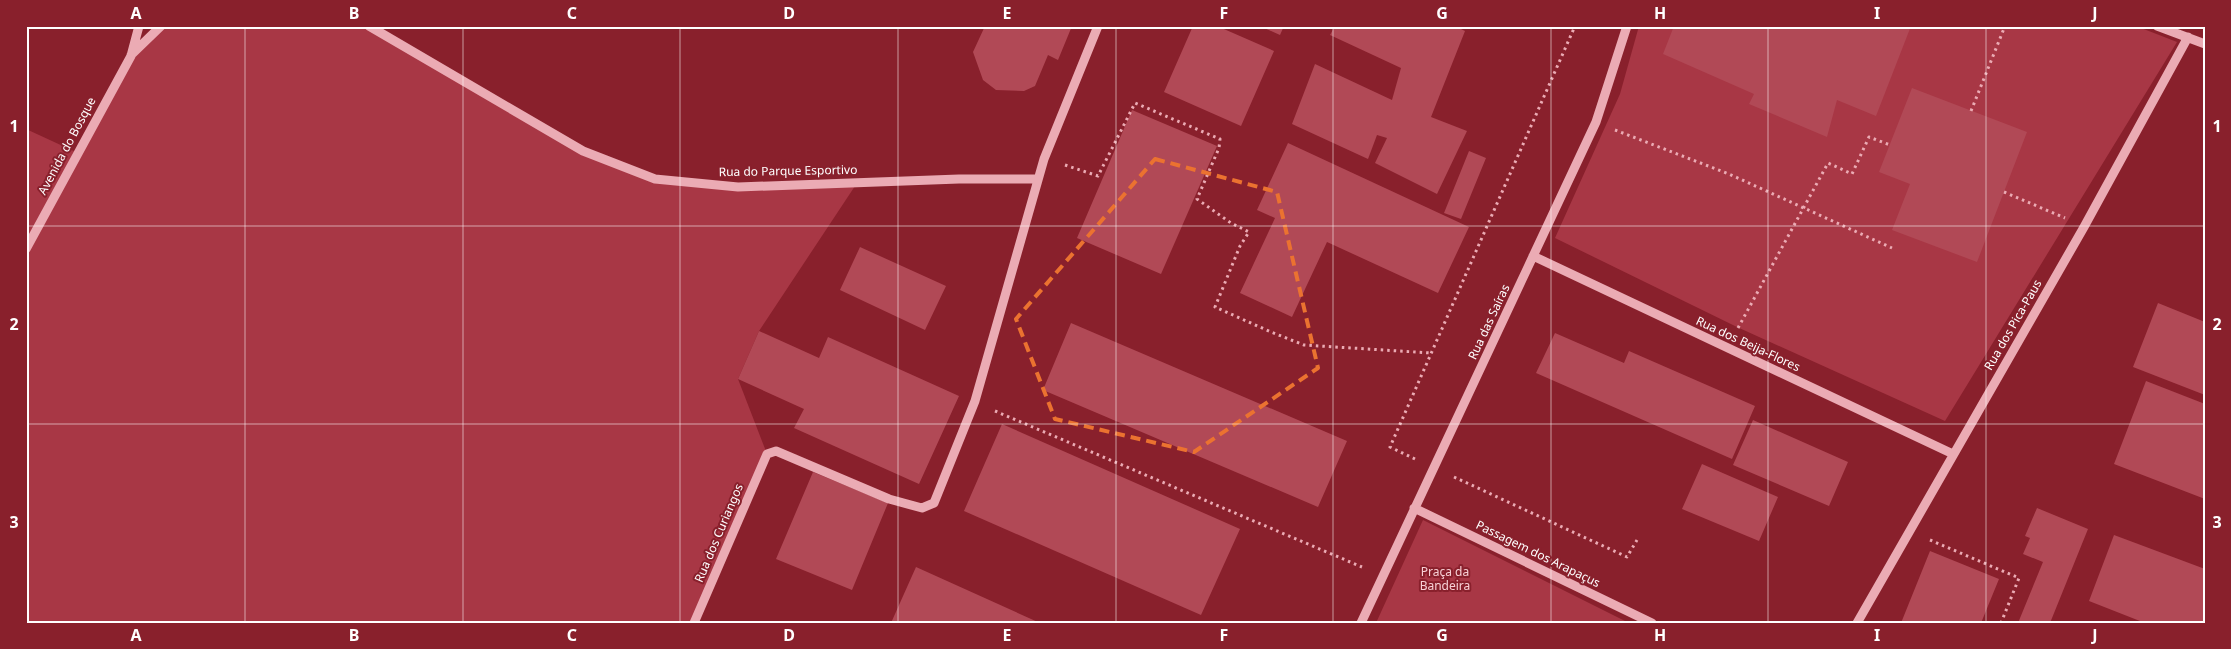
<svg xmlns="http://www.w3.org/2000/svg" width="2231" height="649" viewBox="0 0 2231 649" font-family="'Noto Sans',sans-serif">
  <style>
    .green { fill: #a83745 }
    .building { fill: #b14956 }
    .lines { fill: none; stroke-linecap: round; stroke-linejoin: round }
    .path { stroke: #ebabb4; stroke-width: 3; stroke-dasharray: 2.5 4; stroke-linecap: butt }
    .minor { stroke: #ebabb4; stroke-width: 9 }
    .marked { fill: none; stroke: #eb7230; stroke-width: 4; stroke-dasharray: 10 6; stroke-linejoin: round }
    .grid { fill: none; stroke: #fff; stroke-width: 1; stroke-opacity: 0.55 }
    .labels { text-anchor: middle; stroke-width: 4; stroke-linejoin: round; paint-order: stroke }
    .street-label { font-size: 12px; fill: #fff; stroke: #89202c }
    .park-label { font-size: 12px; fill: #f8d0d5; stroke: #89202c }
    .neatline { fill: none; stroke: #fff; stroke-width: 2 }
    .grid-label { font-size: 16px; text-anchor: middle; font-weight: bold; fill: #fff }
  </style>
  <rect width="100%" height="100%" fill="#89202c"/>
  <!-- green -->
  <path class="green" d="M158,26H369L583,151L655,179L738,187L857,183L759,331L738,379L767,454L694,623H26V129L78,153L131,56Z
    M1639,26H2136L2177,42L1945,421L1737,327L1555,238L1620,94Z
    M1423,520L1629,623H1376Z"/>
  <!-- building -->
  <path class="building" d="M985,26H1072L1058,60L1048,55L1035,86L1024,91L996,90L983,80L973,52Z
    M1193,26H1217L1274,51L1241,126L1164,92Z
    M1260,26H1284L1280,35Z
    M1335,26H1455L1465,31L1431,117L1467,131L1437,194L1375,163L1387,138L1377,135L1368,159L1292,124L1315,64L1392,100L1401,68L1330,35Z
    M1674,26H1911L1876,116L1837,100L1827,137L1749,104L1754,94L1663,54Z
    M1912,88L2027,132L1977,262L1892,230L1910,184L1879,172Z
    M1132,110L1217,146L1161,274L1077,238Z
    M1288,143L1469,227L1438,293L1327,242L1292,317L1240,293L1275,218L1257,210Z
    M1469,151L1486,158L1461,219L1444,213Z
    M860,247L946,286L925,330L840,290Z
    M2158,303L2205,322V395L2133,367Z
    M1071,323L1347,441L1318,507L1043,390Z
    M759,331L819,358L828,337L959,396L919,484L794,428L804,409L738,379Z
    M1555,333L1624,363L1629,351L1755,406L1732,459L1536,373Z
    M2146,381L2205,404V499L2114,464Z
    M1753,420L1848,462L1829,506L1733,465Z
    M1002,424L1240,529L1201,615L964,511Z
    M1702,464L1778,497L1759,541L1682,509Z
    M813,472L888,503L852,590L776,559Z
    M2037,508L2088,529L2050,623H2018L2043,562L2023,554L2030,538L2025,536Z
    M2114,535L2205,569V623H2145L2089,601Z
    M1930,551L1999,579L1981,623H1901Z
    M916,567L1040,623H891Z"/>
  <g class="lines">
    <!-- path -->
    <path class="path" d="M1971,111L2005,26
      M1615,130L1729,174L1892,248
      M1065,165L1098,176L1135,103L1220,139L1219,148L1197,199L1231,223L1249,232L1240,246L1215,307L1271,332L1304,345L1431,353
      M2004,192L2065,218
      M1738,328L1828,163L1852,174L1869,137L1890,145
      M995,411L1362,567
      M1415,459L1390,447L1575,26
      M1454,477L1627,557L1637,540
      M1930,540L2019,578L2001,623"/>
    <!-- minor -->
    <path class="minor" d="M369,26L583,151L655,179L738,187L959,179H1037
      M2157,26L2205,44
      M131,55L161,26
      M26,249L131,56L139,26
      M1533,256L1953,454
      M1414,508L1652,623
      M694,623L767,454L776,451L889,499L922,508L934,503L975,401L1044,159L1098,26
      M1361,623L1596,122L1627,26
      M1857,623L2084,227L2188,37"/>
  </g>
  <!-- marked area -->
  <path class="marked" d="M1155,159L1277,192L1318,368L1194,452L1055,419L1016,319Z"/>
  <!-- grid -->
  <path class="grid" d="M245,26V623M463,26V623M680,26V623M898,26V623M1116,26V623M1333,26V623M1551,26V623M1768,26V623M1986,26V623M26,226H2205M26,424H2205"/>
  <g class="labels">
    <!-- street labels -->
    <g class="street-label">
      <text transform="translate(67 146) rotate(-62)" y="4">Avenida do Bosque</text>
      <text transform="translate(788 171) rotate(-1)" y="4">Rua do Parque Esportivo</text>
      <text transform="translate(1489 322) rotate(-65)" y="4">Rua das Saíras</text>
      <text transform="translate(2013 325) rotate(-60)" y="4">Rua dos Pica-Paus</text>
      <text transform="translate(1748 344) rotate(25)" y="4">Rua dos Beija-Flores</text>
      <text transform="translate(719 533) rotate(-67)" y="4">Rua dos Curiangos</text>
      <text transform="translate(1538 554) rotate(26)" y="4">Passagem dos Arapaçus</text>
    </g>
    <!-- park labels -->
    <g class="park-label">
      <text x="1445" y="576">Praça da<tspan x="1445" dy="14">Bandeira</tspan></text>
    </g>
  </g>
  <!-- border -->
  <rect width="2231" height="649" fill="none" stroke="#89202c" stroke-width="55"/>
  <rect x="28" y="28" width="2176" height="594" class="neatline"/>
  <g class="grid-label">
    <text x="136" y="19">A</text>
    <text x="354" y="19">B</text>
    <text x="572" y="19">C</text>
    <text x="789" y="19">D</text>
    <text x="1007" y="19">E</text>
    <text x="1224" y="19">F</text>
    <text x="1442" y="19">G</text>
    <text x="1660" y="19">H</text>
    <text x="1877" y="19">I</text>
    <text x="2095" y="19">J</text>
    <text x="14" y="132">1</text>
    <text x="2217" y="132">1</text>
    <text x="14" y="330">2</text>
    <text x="2217" y="330">2</text>
    <text x="14" y="528">3</text>
    <text x="2217" y="528">3</text>
    <text x="136" y="641">A</text>
    <text x="354" y="641">B</text>
    <text x="572" y="641">C</text>
    <text x="789" y="641">D</text>
    <text x="1007" y="641">E</text>
    <text x="1224" y="641">F</text>
    <text x="1442" y="641">G</text>
    <text x="1660" y="641">H</text>
    <text x="1877" y="641">I</text>
    <text x="2095" y="641">J</text>
  </g>
</svg>
